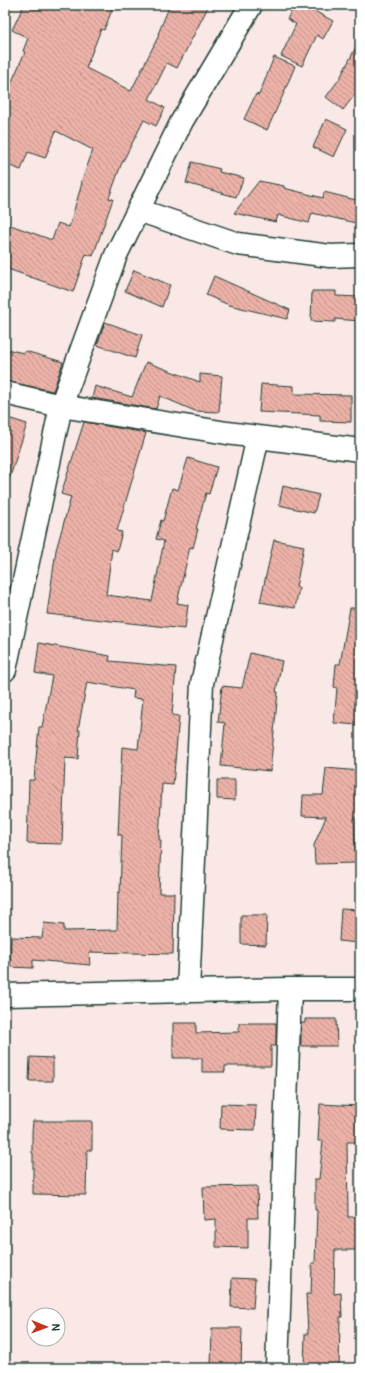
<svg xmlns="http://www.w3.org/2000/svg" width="365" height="1373" viewBox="0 0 365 1373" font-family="Pangolin,sans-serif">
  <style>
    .building { fill: url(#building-back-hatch); stroke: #1f3d34 }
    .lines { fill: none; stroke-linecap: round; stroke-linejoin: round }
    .minor-casing { stroke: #1f3d34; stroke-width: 25 }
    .minor { stroke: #fff; stroke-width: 22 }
  </style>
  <defs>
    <pattern id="building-back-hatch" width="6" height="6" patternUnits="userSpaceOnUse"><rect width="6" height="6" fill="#ecb2a8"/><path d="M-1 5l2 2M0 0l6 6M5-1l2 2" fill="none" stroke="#bf928a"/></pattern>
  </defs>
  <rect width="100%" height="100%" fill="#f9e8e5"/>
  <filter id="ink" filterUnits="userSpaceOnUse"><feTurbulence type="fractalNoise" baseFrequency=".025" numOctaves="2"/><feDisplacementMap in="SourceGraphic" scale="8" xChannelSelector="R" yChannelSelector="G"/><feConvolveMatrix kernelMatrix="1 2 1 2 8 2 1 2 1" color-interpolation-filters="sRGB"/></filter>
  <g filter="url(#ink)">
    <!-- building -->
    <path class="building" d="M24,5H114L104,30L101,29L86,68L131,91L159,35L158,34L170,5H209L177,68L167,63L149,99L165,108L156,126L144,120L121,165L109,198L113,199L93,256L86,254L73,292L5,268V223L52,240L58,223L69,227L82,183H81L93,150L56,131L45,158L28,152L21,170L5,164V97L25,52L23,51L28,38L12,30Z
      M295,5H303L333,21L323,39L317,35L302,66L281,56L296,24L287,19Z
      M360,39V88L343,110L326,97L340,78Z
      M274,57L295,66L283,95L267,130L244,119L256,94L259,95Z
      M326,119L347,129L334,157L313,147Z
      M192,162L220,169L219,172L244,178L236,197L186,183Z
      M259,181L284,186V188L323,198L324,192L360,201V224L312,213L309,223L278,215L276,222L234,213Z
      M134,270L170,285L162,307L125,291Z
      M214,276L290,310L287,319L229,305L206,295Z
      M312,291H336V296L360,297V321L335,319V322L311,321Z
      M105,322L142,335L135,358L97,345Z
      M5,349L24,353L25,351L63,362L53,391L5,381Z
      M146,362L200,382V374L222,376L219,412L195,411L160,396L156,409L92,398L95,386L132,397Z
      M261,384L294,386V394L351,395V422L320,421V415L259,412Z
      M5,417L27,424L9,480L5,479Z
      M84,422L146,433L117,531L122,532L117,551L112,549L106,595L152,601L164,541L156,539L161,520L163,521L172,488L178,490L188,458L217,467L209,494L206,493L196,529H198L193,548L190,547L177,603L188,605L185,629L47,614L56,550L71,497L61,494Z
      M283,486L319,495L314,513L279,505Z
      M274,540L304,546L296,587L299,588L295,608L260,602Z
      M350,608H360V691L357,725L334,723L337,688L334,687L336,664H340Z
      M39,643L110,656L109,661L176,667L172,715L179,716L173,785L162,784L159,840H161L159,893H174L173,954L89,952L90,965L33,960V968L10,967L11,937L42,938L44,923L64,925V931L117,930L118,892L120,893L122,835H118L122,747L138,749L143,699L133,698L134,690L87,682L78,730H80L78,759L65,758L62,844L27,843L29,780H34L39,727H42L52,676L35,673Z
      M250,653L282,661L276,692H278L270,771L221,766L225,723L218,722L222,686L242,688Z
      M326,768L360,771V818H354L356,863L315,864L314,845L326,817L302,816L303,795H323Z
      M217,780H235V800L217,799Z
      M341,909L360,910L358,943L339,941Z
      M241,915H267L266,945L241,944Z
      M305,1019H336L337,1046H301V1023H305Z
      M173,1023H196V1033L239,1032V1023H276V1046H271V1066H225V1072H202V1058H173Z
      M30,1057L53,1058V1081H29Z
      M221,1104L256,1105L255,1130L220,1129Z
      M320,1104L360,1106L358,1142H347L348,1217H360V1250H335L334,1294L341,1293L342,1317H340L339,1368H304L305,1334H308L306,1294H311L312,1263H315L317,1210H315V1179H319L323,1141H318Z
      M33,1121H92V1150H87L86,1195L33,1194V1153H32V1133Z
      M257,1186L258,1218H248V1248L216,1247V1219L204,1220L203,1187Z
      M232,1278L255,1279L253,1308L231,1307Z
      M212,1328H242L241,1368H211Z"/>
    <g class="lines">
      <defs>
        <path id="minor" d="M138,210L238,244L330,256L360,255
          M5,393L61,406L227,433L360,450
          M5,670L61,406L116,255L182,121L251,5
          M188,991L202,683L258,437
          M5,995L290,989H360
          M277,1368L290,989"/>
      </defs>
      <!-- minor casing -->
      <use href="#minor" class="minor-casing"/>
      <!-- minor -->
      <use href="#minor" class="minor"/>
    </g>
  </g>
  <!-- margin -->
  <rect width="365" height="1373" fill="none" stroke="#fff" stroke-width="20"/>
  <rect x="10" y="10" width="345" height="1353" fill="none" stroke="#1f3d34" stroke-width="1.5" filter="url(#ink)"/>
  <!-- north arrow -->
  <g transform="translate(46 1327) rotate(91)"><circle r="19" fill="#ffffff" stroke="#a5b1ae"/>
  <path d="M0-3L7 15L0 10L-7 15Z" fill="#c8321e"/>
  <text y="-6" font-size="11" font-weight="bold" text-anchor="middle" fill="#1f3d34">N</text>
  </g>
</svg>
